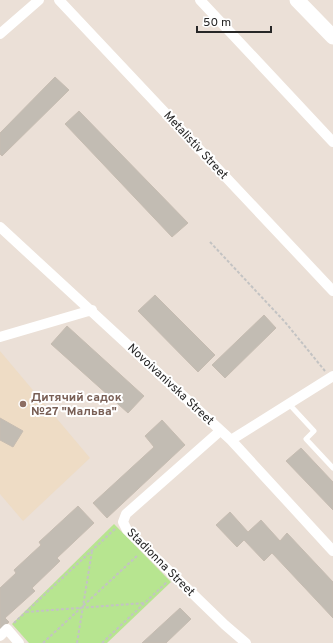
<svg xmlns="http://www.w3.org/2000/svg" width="333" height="643" viewBox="0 0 333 643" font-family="Overpass,sans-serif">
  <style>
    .education { fill: #eedcc5 }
    .green { fill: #b7e590 }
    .building { fill: #c2bcb3; stroke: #c6bcb1 }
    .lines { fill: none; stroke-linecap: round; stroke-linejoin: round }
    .path { stroke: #c3c3c3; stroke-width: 2; stroke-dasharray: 3 2; stroke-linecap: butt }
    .service { stroke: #fff; stroke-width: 5 }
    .minor { stroke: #fff; stroke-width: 10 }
    .secondary { stroke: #fff; stroke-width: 15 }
    .education-dot { fill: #8d6e63; stroke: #fff; stroke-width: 1.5 }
    .labels { text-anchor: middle; stroke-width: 4; stroke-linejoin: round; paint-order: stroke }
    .street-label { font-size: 12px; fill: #272727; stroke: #fff }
    .education-label { font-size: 12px; font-weight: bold; fill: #785e54; stroke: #fff; text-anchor: start }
  </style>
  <rect width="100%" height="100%" fill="#ebe0d7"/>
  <!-- education -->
  <path class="education" d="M0,351L90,458L23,521L0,494Z"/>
  <!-- green -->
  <path class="green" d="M114,524L171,582L107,643H29L12,624Z"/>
  <!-- building -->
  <path class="building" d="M55,77L69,90L2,156L0,154V133Z
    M79,111L188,223L172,237L65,124Z
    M155,295L215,355L198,372L138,311Z
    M264,315L276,328L225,378L212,365Z
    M67,326L144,396L128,413L51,344Z
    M0,418L23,431L13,447L0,440Z
    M162,420L185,445L107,518L93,503L154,447L145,436Z
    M301,448L333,482V510L286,461Z
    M78,506L94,523L57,558L60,561L32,588L35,591L5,618L9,622L0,630V588L16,573L14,570L41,545L39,542Z
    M230,512L248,532L261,520L280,541L287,533L333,582V618L272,553L264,561L244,540L237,547L216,525Z
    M180,608L191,619L166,643H142Z"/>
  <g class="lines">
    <!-- path -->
    <path class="path" d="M210,242L285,322L325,371
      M26,612L145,603
      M14,623L116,528
      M43,643L138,555
      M77,643L92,551
      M102,643L167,582"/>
    <!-- service -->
    <path class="service" d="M289,404L314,431L306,439L333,468"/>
    <!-- minor -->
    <path class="minor" d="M59,0L333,291
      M200,0L333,142
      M0,34L39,0
      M0,227L231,440L333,551
      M0,337L92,310
      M220,431L126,514L123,522L127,530L225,625L246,643
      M231,440L333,376
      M0,636L7,629L19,643"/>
    <!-- secondary -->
    <path class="secondary" d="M297,0L333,37"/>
  </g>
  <!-- markers -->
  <circle class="education-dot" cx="23" cy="404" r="4"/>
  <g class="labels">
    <!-- street labels -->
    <g class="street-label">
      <text transform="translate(196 145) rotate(47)" y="4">Metalistiv Street</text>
      <text transform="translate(171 384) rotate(43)" y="4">Novoivanivska Street</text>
      <text transform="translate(161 562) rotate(45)" y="4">Stadionna Street</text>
    </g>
    <!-- education labels -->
    <g class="education-label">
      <text x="31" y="401">Дитячий садок<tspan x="31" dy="14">№27 "Мальва"</tspan></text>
    </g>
  </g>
  <!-- scale -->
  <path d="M197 26v6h74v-6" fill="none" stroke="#272727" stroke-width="2"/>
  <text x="203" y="26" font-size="12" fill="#272727" stroke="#ffffff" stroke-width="3" paint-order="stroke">50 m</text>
</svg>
